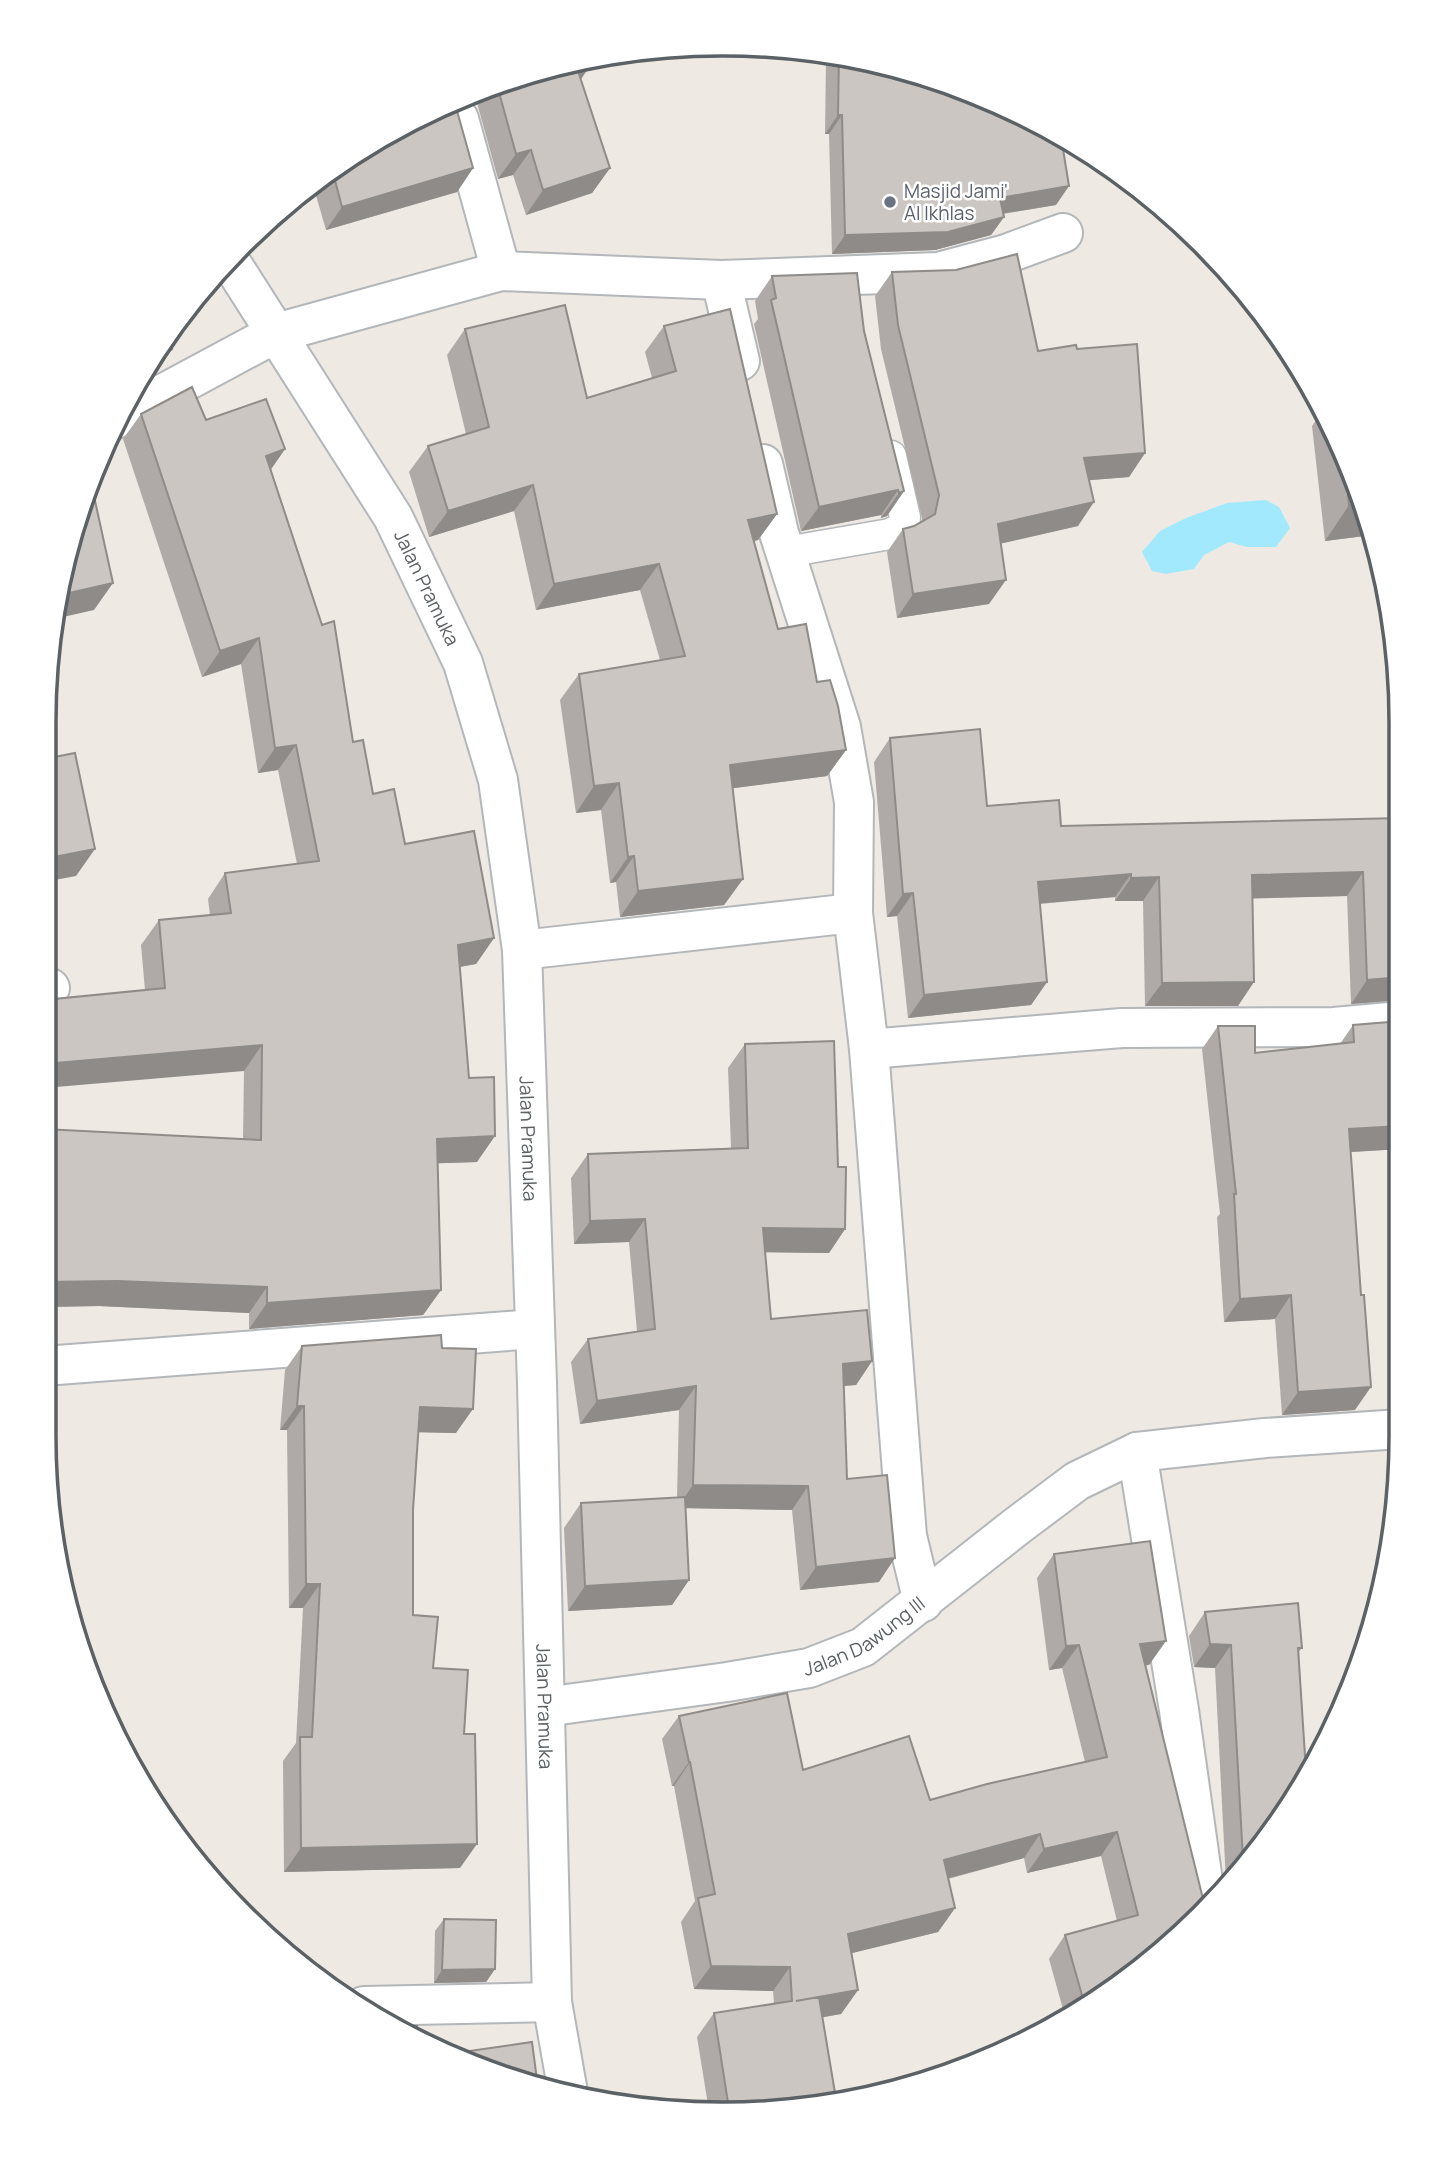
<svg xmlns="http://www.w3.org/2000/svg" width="1445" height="2158" viewBox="0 0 1445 2158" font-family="Manrope,sans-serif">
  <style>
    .water { fill: #a2e9fe }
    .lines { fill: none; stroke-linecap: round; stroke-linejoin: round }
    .service-casing { stroke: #b3b7ba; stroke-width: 33 }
    .minor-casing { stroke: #b3b7ba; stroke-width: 42 }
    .secondary-casing { stroke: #b2b7bb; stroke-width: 42 }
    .service { stroke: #fff; stroke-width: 30 }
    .minor { stroke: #fff; stroke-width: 38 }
    .secondary { stroke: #fff; stroke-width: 38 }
    .wall { fill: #afaaa7 }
    .shaded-wall { fill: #8e8b88 }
    .building { fill: #cbc6c2; stroke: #8e8b88; stroke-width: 2 }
    .worship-dot { fill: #6b7280; stroke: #fff; stroke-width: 2.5 }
    .labels { text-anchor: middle; stroke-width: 5; stroke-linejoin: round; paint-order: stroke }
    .worship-label { font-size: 19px; fill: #5b616d; stroke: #fff; text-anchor: start }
    .street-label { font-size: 19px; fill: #5b6164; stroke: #fff }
    .rim { fill: none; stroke: #5b6164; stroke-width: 3.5 }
  </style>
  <rect width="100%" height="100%" fill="#eee9e3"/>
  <!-- water -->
  <path class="water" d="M1266,500L1279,507L1290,528L1276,547H1247L1229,542L1204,555L1194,569L1166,574L1152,571L1142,552L1160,531L1186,518L1227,503Z"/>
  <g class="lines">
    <defs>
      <path id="service" d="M786,552L890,534L904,527L905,517L891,456"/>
      <g id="minor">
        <path d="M459,119L501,271"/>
        <path d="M721,280L938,272L1006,254L1063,233"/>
        <path d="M116,419L276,333L501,271L721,280L740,361"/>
        <path d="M763,464L779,533L841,727L854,802L853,913L869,1049L907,1536L923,1602"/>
        <path d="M522,950L853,913"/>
        <path d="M44,989L50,988"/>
        <path d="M869,1049L1122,1028L1334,1027L1401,1021"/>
        <path d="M44,1366L535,1329"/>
        <path d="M1137,1452L1179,1710L1207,1910"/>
        <path id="s1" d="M545,1707L727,1682L809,1668L863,1647L1017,1526L1077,1481L1137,1452L1265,1438L1401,1429"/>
        <path d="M364,2006L552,2002"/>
      </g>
      <g id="secondary">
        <path id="s2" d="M230,261L393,517L463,663L498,780L522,950L537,1383L552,2002L567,2087"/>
      </g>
    </defs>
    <!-- service casing -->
    <use href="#service" class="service-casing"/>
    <!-- minor casing -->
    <use href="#minor" class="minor-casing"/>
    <!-- secondary casing -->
    <use href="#secondary" class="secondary-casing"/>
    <!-- service -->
    <use href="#service" class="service"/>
    <!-- minor -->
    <use href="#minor" class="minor"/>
    <!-- secondary -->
    <use href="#secondary" class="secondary"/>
  </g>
  <!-- wall -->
  <path class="wall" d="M829,54L855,57L935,87L1056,205L1003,214L1004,217L991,235L935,250L832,254L829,134H825L826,58Z
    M587,58L581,80L610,168L592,193L526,215L513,175L498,179L474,92Z
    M345,158L473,168L457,192L326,230L313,185Z
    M892,272L1038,351L1077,349L1145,453L1129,477L1089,480L1078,526L1001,543L989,604L897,618L887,552L903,529L914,526L922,522V518L881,349L875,296Z
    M772,276L864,331L904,491L887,516L881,518V515L801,531L754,324L758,319L755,301Z
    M664,326L777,514L758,540L754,541L778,629L817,682L846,750L827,776L733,788L743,879L724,905L620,917L616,882L610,883L601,810L576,813L560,700L579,674L660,660L640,590L536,610L514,511L429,537L409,472L428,446L466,434L447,355L465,329L587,398L652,378L645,352Z
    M1322,412L1349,462L1372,535L1325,541L1312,426Z
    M141,414L206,420L285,449L271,469L353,742L373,794L405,844L494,938L476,964L460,967L469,1078L477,1162L438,1163L441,1290L423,1315L249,1329V1313L99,1306L44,1307V1129L243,1139L244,1071L145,990L141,945L159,920L210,915L208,899L225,873L297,864L278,770L258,773L241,664L202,677L123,439Z
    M890,738L987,806L1061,826L1401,818V1000L1351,1004L1347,896L1253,898L1238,1006H1145L1143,901H1115V897L1040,904L1047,982L1031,1005L908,1018L897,916L887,917L874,762Z
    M1401,1021V1149L1351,1152L1355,1410L1282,1415L1275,1319L1224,1322L1217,1217L1220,1214L1202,1049L1218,1026L1255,1053L1340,1044L1353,1025Z
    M745,1044L838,1167L845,1229L829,1253L765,1252L771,1319L872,1361L856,1385L844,1386L847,1479L879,1582L800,1590L792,1510L685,1508L689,1580L672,1605L568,1611L564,1528L581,1503L677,1498L679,1410L580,1424L571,1362L588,1339L637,1331L629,1242L574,1244L571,1178L588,1154L731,1148L728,1068Z
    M302,1346L442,1348L456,1433L419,1432L413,1510V1615L433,1668L464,1734L460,1868L284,1872L283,1761L296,1743L303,1608H289L287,1430H280L285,1370Z
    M1054,1554L1149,1665H1146L1203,1915L1066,2020L1049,1959L1065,1935L1117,1921L1101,1856L1027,1873L1024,1858L948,1879L955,1908L938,1932L852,1953L858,1990L841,2014L822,2017L835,2093L855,2101L709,2111L697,2037L714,2013L774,2004L773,1991L694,1989L681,1922L695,1901L674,1786H672L662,1739L679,1716L803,1770L930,1800L1085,1762L1062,1668L1049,1670L1037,1578Z
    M1205,1612L1302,1648L1299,1652L1306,1771L1226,1882L1215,1668L1194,1667L1189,1636Z
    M444,1919L495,1969L486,1982L434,1983L435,1931Z"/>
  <!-- shaded-wall -->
  <path class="shaded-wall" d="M590,66L573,91L578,71Z
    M838,115H842L829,134H825Z
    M531,150L513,175L498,179L516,154Z
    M473,168L457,192L326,230L342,207Z
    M610,168L592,193L526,215L543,190Z
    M1069,186L1056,205L987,216L1000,198Z
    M1004,217L991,235L935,250L832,254L845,235Z
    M208,295L192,319L186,322L203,298Z
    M172,349L156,373L145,379L162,355Z
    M285,449L267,475L266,456Z
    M1145,453L1129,477L1068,482L1084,458Z
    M533,485L514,511L429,537L448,511Z
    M898,490L881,515L801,531L819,507Z
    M904,491L887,516L881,518L899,493Z
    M1094,502L1078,526L982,548L998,524Z
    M1362,504L1372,535L1325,541L1349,505Z
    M777,514L758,540L730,546L748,520Z
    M659,564L640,590L536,610L554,584Z
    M1006,580L989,604L897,618L913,594Z
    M113,583L94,610L54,619L56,596Z
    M259,638L241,664L202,677L220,651Z
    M296,745L278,770L258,773L275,748Z
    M846,750L827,776L712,791L730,765Z
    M619,783L601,810L576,813L594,786Z
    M95,849L76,876L44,882V859Z
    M634,856L616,882L610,883L628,857Z
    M1363,872L1347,896L1236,899L1252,875Z
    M1131,874L1115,897L1022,905L1038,882Z
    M1159,877L1143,901H1115L1131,878Z
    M743,879L724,905L620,917L638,891Z
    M913,893L897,916L887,917L903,894Z
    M494,938L476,964L441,970L458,945Z
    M1401,977V1000L1351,1004L1367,980Z
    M1047,982L1031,1005L908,1018L924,995Z
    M1254,982L1238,1006H1145L1162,983Z
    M262,1045L244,1071L44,1088V1064Z
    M1401,1126V1149L1333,1153L1349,1129Z
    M495,1136L477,1162L419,1164L437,1139Z
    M645,1219L629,1242L574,1244L590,1221Z
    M763,1228L845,1229L829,1253L747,1252Z
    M117,1281L267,1287L249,1313L99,1306L44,1307V1282Z
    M441,1290L423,1315L249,1329L267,1303Z
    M1291,1295L1275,1319L1224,1322L1240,1299Z
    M872,1361L856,1385L826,1387L843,1364Z
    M696,1386L679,1410L580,1424L597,1401Z
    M1371,1387L1355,1410L1282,1415L1298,1392Z
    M297,1406H304L287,1430H280Z
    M420,1407L473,1409L456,1433L403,1432Z
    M693,1485L808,1486L792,1510L677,1508Z
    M895,1558L879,1582L800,1590L816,1567Z
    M689,1580L672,1605L568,1611L585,1586Z
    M306,1584H320L303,1608H289Z
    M1166,1641L1149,1665L1124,1668L1140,1644Z
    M1210,1644L1231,1645L1215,1668L1194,1667Z
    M1079,1645L1062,1668L1049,1670L1066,1646Z
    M689,1762H690L674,1786H672Z
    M1117,1832L1101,1856L1027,1873L1044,1849Z
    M1040,1834L1024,1858L927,1884L944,1860Z
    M477,1844L460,1868L284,1872L301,1848Z
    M955,1908L938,1932L832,1958L848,1934Z
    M711,1966L790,1967L773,1991L694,1989Z
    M495,1969L486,1982L434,1983L442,1970Z
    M858,1990L841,2014L780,2025L796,2001Z"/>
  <!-- building -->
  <path class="building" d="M839,55L855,57L935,81V87L948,85L982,95L1061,137L1069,186L1000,198L1004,217L948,232L845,235L842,115H838Z
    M587,58L590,66L578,71L610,168L543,190L531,150L516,154L497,85Z
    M454,100L473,168L342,207L332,169L345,158Z
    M1017,254L1038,351L1076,345L1077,349L1137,344L1145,453L1084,458L1094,502L998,524L1006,580L913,594L903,529L914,526L935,514L939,495L898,325L892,272L956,270Z
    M857,273L864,331L904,491L899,493L898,490L819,507L771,300L776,298L772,276Z
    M565,305L587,398L676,371L664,326L730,309L777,514L748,520L778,629L806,624L817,682L830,680L838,706L846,750L730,765L743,879L638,891L634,856L628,857L619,783L594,786L579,674L685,656L659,564L554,584L533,485L448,511L428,446L489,427L465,329Z
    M170,344L172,349L162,355Z
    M192,387L206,420L266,399L285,449L266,456L322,625L334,621L353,742L363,740L373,794L394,789L405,844L474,831L494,938L458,945L469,1078L494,1077L495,1136L437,1139L441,1290L267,1303V1287L117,1281L44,1282V1129L261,1140L262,1045L44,1064V1000L165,988L159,920L231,913L225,873L319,861L296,745L275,748L259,638L220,651L141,414Z
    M1344,452L1349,462L1362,504L1349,505Z
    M92,487L113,583L56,596L57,590Z
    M980,729L987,806L1059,800L1061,826L1401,818V977L1367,980L1363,872L1252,875L1254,982L1162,983L1159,877L1131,878V874L1038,882L1047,982L924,995L913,893L903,894L890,738Z
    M75,753L95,849L44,859V759Z
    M1401,1021V1126L1349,1129L1361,1295H1364L1371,1387L1298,1392L1291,1295L1240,1299L1234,1194H1236L1218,1026H1255V1053L1354,1042L1353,1025Z
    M834,1041L838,1167H846L845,1229L763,1228L771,1319L867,1310L872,1361L843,1364L847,1479L887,1475L895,1558L816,1567L808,1486L693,1485L696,1386L597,1401L588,1339L655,1329L645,1219L590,1221L588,1154L748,1148L745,1044Z
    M441,1335L442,1348L476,1349L473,1409L420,1407L413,1510V1615L438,1617L433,1668L468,1670L464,1734H475L477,1844L301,1848L300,1737H312L320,1584H306L304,1406H297L302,1346Z
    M44,1387L48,1444L45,1445L44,1436Z
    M685,1497L689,1580L585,1586L581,1503Z
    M1150,1541L1166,1641L1140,1644L1206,1911L1203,1915L1085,2006L1065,1935L1138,1915L1117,1832L1044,1849L1040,1834L944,1860L955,1908L848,1934L858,1990L796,2001L819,1997L835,2093L863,2089L864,2098L855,2101L722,2110L729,2109L714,2013L792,2001L790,1967L711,1966L698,1898L715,1894L690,1762H689L679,1716L787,1693L803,1770L909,1736L930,1800L987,1784L1107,1757L1079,1645L1066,1646L1054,1554Z
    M1298,1603L1302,1648H1298L1306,1771L1243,1859L1231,1645L1210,1644L1205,1612Z
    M444,1919L496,1920L495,1969L442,1970Z
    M417,2026V2036L401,2027Z
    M532,2042L537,2080L463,2063L448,2054Z"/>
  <!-- markers -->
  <circle class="worship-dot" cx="890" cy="202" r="7"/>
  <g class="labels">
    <!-- worship labels -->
    <g class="worship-label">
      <text x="904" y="198">Masjid Jami'<tspan x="904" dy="22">Al Ikhlas</tspan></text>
    </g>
    <!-- street labels -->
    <g class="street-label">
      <text dy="7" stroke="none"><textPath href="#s2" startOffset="382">Jalan Pramuka</textPath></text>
      <text dy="7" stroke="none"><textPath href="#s2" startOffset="948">Jalan Pramuka</textPath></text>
      <text dy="7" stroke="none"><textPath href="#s1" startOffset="331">Jalan Dawung III</textPath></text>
      <text dy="7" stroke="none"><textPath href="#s2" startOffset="1516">Jalan Pramuka</textPath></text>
    </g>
  </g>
  <!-- crop -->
  <path d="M0 0H1445V2158H0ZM722 56H723A666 666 0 0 1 1389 722V1436A666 666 0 0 1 723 2102H722A666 666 0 0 1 56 1436V722A666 666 0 0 1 722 56Z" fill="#fff" fill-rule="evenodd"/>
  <path class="rim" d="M722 56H723A666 666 0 0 1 1389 722V1436A666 666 0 0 1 723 2102H722A666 666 0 0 1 56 1436V722A666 666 0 0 1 722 56Z"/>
</svg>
